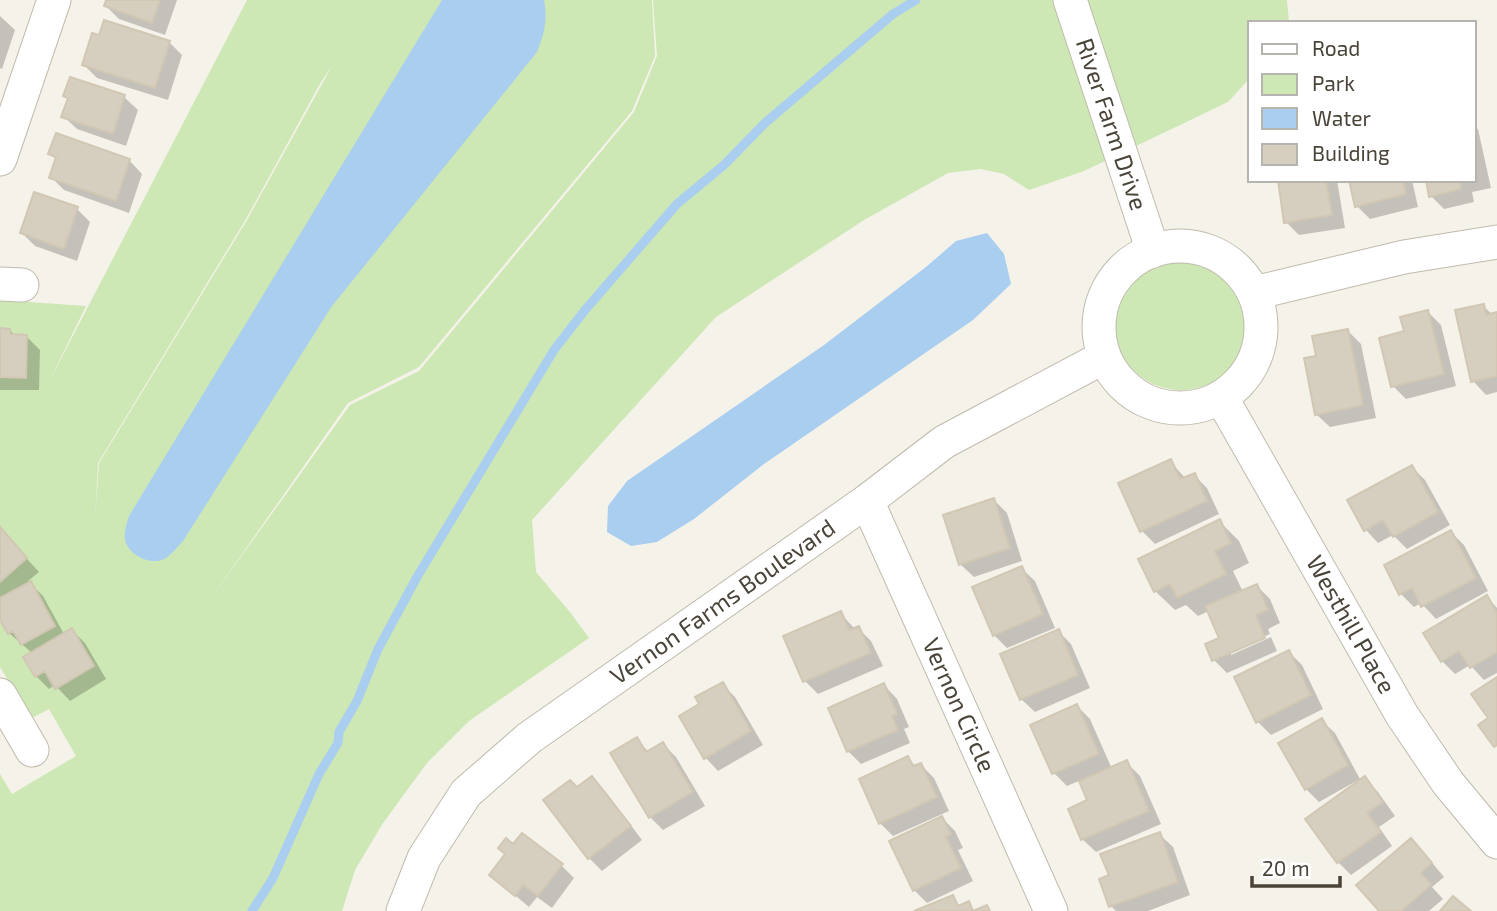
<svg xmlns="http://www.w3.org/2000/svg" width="1497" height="911" viewBox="0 0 1497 911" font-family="'Exo 2',sans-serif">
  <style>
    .green { fill: #cde7b5; fill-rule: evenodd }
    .water { fill: #a9ceef }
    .shadow { fill: #0003 }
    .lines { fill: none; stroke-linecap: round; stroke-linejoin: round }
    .stream { stroke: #a9ceef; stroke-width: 9 }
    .building { fill: #d6cfc0; stroke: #d1c7b3; stroke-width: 2 }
    .minor-casing { stroke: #c0bbad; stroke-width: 35 }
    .minor { stroke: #fff; stroke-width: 33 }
    .labels { text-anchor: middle; stroke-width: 7; stroke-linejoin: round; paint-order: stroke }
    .street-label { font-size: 24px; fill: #494338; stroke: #fff }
  </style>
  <rect width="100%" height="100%" fill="#f5f2ea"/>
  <!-- green -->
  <path class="green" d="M247,0H652L655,56L632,111L419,367L348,403L207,604L350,405L419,371L634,112L657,56L653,0H1287L1289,23H1250V78L1228,102L1084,171L1029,190L1004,174L980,169L948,173L864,220L716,317L532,520L536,572L570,612L589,638L469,721L427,763L383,823L355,870L342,911H0V774L12,794L76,756L49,709L34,717L29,715L0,667V300L86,306L49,382ZM332,66L247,220L99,463L95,518L98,463L246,219L321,82Z
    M1114 323a67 67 0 1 1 134 0a67 67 0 1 1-134 0Z"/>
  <!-- water -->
  <path class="water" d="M442,0H544C548,20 544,34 537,52L332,306L183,541C178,546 172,554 166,558C152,567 127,555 125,539C124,531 127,523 129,516Z
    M987,233L1004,254L1011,284L973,320L764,464L694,519L657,542L631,546L607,532L608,506L627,481L824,345L926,267L956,241Z"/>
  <!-- shadow -->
  <path class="shadow" d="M108,0H177L165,35L119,19L106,6Z
    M0,16L15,30L2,69L0,68Z
    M169,42L182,55L168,100L97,78L84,65Z
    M65,96L124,97L138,110L126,146L77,129L63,116L69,99Z
    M1474,126L1478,129L1491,188L1472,192L1474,202L1444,209L1431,196L1427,180H1474Z
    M50,154L129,160L142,174L129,213L64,190L51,177L57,160Z
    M1279,180H1337L1345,228L1299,235L1286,222Z
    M1350,180H1412L1418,207L1370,219L1357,206Z
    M77,209L90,222L77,261L35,246L22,233Z
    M1483,306L1493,315L1497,314V392L1486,395L1473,381Z
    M1428,312L1441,325L1456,386L1406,399L1393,386L1406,333Z
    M0,330H10L15,336H26L40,350L39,390H0Z
    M1348,331L1361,344L1376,418L1330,427L1316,414L1318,357Z
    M1170,461L1186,479L1194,475L1207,488L1219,514L1155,544L1142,531Z
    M1412,467L1425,480L1450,525L1407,549L1393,535L1378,543L1365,529Z
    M994,500L1007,513L1022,561L974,577L960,564Z
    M1219,521L1239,541L1249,563L1233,571L1243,592L1257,586L1270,599L1280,623L1268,629L1270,634L1231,651V655L1271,637L1277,651L1227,673L1214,660L1221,639L1209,611L1198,616L1186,605L1175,610L1155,591Z
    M0,529L39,572L28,581L43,596L64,634L72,630L85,643L106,679L70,701L55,685L49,689L36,676L32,653L9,633L0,616Z
    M1451,532L1464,545L1488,591L1436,619L1421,603L1414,607L1401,594Z
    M1021,568L1035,581L1055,628L1007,648L994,635Z
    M1487,597L1497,608V673L1484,680L1470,665L1455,674L1442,661Z
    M840,613L855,629L858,628L871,641L883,666L818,694L805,681Z
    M1058,631L1071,644L1090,688L1035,712L1021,699Z
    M1289,652L1302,665L1323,709L1271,735L1258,722Z
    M722,684L735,697L763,745L718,771L705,757L701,704Z
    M884,685L897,699L909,727L904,729L910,743L861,764L848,751Z
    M1077,706L1090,719L1112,769L1127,763L1140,776L1161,824L1096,852L1082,839L1090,801L1081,780L1067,786L1054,773L1033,726Z
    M1321,720L1335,733L1360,779L1319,802L1306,789Z
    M636,739L649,752L663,744L676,757L705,806L663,830L650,817Z
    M908,759L916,767L921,765L934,778L949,811L893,836L880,823Z
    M592,778L605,791L642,840L602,871L589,858L577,789Z
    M1365,779L1378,792L1395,816L1379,827L1392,846L1351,875L1338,862L1308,820Z
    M942,818L955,831L963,848L958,850L973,881L927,903L914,890Z
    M1159,834L1173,847L1190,895L1148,911H1116L1111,906L1101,880L1111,876Z
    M513,847L561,865L574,878L552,908L537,897L529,907L491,875Z
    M1424,853L1444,877L1432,887L1443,899L1429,911H1381Z"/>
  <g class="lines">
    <!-- stream -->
    <path class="stream" d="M252,911L273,878L319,774L338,743L339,732L357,701L378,649L417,577L554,350L585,310L677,204L724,165L765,123L893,14L916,0"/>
  </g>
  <!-- building -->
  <path class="building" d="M106,0H160L152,23L104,6Z
    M104,20L170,41L155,88L82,65L92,33L99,35Z
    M70,77L125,95L113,134L61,117L68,98L63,96Z
    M56,133L130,159L116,201L49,178L56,157L48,154Z
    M1278,180H1326L1332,215L1284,223Z
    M1349,180H1403L1406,194L1355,207Z
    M1426,180H1460L1461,189L1429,197Z
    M34,192L78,207L64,249L20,233Z
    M1484,304L1486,315L1497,312V376L1471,382L1455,310Z
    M1428,310L1444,374L1391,387L1379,338L1404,331L1400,317Z
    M0,328L10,329V334L27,335L26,378L0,377Z
    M1348,329L1363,405L1315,415L1304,358L1316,356L1312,336Z
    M1171,459L1180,479L1195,473L1207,501L1140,532L1118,483Z
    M1412,465L1438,512L1393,537L1383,520L1364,531L1347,500Z
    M994,498L1010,548L959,565L943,515Z
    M1220,519L1231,543L1215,551L1226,574L1177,598L1170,584L1154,592L1138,559Z
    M0,527L27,558L0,582Z
    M1451,530L1476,578L1421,607L1412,588L1399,595L1384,565Z
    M1022,566L1043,614L993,636L972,587Z
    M31,581L55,626L21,645L13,631L8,634L0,620V598Z
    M1257,584L1268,610L1256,615L1265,638L1212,661L1205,644L1219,638L1205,606Z
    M1487,595L1497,613V652L1470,668L1459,651L1441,662L1423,633Z
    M841,611L849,630L859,626L871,653L803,682L783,636Z
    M72,628L94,666L55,689L45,671L35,677L23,657Z
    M1059,629L1078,675L1020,700L1000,654Z
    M1289,650L1311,695L1256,723L1234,677Z
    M1497,677V745L1494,747L1478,725L1488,718L1471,694Z
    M723,682L751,731L704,759L679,716L699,704L695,697Z
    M884,683L897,714L892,716L898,730L847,752L828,708Z
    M1077,704L1099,754L1052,774L1030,725Z
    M1322,718L1348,765L1305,790L1278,743Z
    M637,737L646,752L663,742L693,792L649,818L610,753Z
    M908,756L913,766L921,763L937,797L879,824L859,779Z
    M1127,760L1149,811L1081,840L1068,809L1087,800L1079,781Z
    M592,776L631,826L588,859L543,800L570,780L577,787Z
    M1365,776L1383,802L1367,813L1381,832L1337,863L1305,819Z
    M942,816L951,834L946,837L961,868L913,891L889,841Z
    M1160,832L1178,882L1109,907L1099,879L1109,875L1100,854Z
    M522,833L563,864L538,896L523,885L515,896L489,875L505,854L498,848L506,838L513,844Z
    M1411,838L1432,863L1421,873L1431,885L1401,911H1379L1356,885Z
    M953,895L958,906L969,901L973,911L987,905L990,911H914Z
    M1453,896L1471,911H1440Z"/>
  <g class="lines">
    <defs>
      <g id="minor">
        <path id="s1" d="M1070,0L1153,251"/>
        <path d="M0,159L54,0"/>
        <circle cx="1180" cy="327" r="81"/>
        <path d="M0,284L22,285"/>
        <path d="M1254,293L1404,257L1497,242"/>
        <path id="s2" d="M1221,397L1402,715L1448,783L1497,842"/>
        <path id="s3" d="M867,501L1051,911"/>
        <path d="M0,695L32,750"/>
        <path id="s4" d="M403,911L424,858L466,793L529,738L867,501L944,442L1104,357"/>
      </g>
    </defs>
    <!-- minor casing -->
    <use href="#minor" class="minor-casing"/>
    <!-- minor -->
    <use href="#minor" class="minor"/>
  </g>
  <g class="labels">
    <!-- street labels -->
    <g class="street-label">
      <text dy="8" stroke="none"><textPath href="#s1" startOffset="131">River Farm Drive</textPath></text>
      <text dy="8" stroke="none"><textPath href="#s4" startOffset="455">Vernon Farms Boulevard</textPath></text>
      <text dy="8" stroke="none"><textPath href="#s2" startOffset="262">Westhill Place</textPath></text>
      <text dy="8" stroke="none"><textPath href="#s3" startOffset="224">Vernon Circle</textPath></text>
    </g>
  </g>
  <!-- legend -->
  <rect x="1248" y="21" width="228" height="161" fill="#ffffff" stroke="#b6b4af" stroke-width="2"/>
  <rect x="1262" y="44" width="35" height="10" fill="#ffffff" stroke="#b6b4af" stroke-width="2"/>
  <text x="1312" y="56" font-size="21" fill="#494338">Road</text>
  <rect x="1262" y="74" width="35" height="21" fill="#cde7b5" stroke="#b6b4af" stroke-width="2"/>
  <text x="1312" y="91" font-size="21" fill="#494338">Park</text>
  <rect x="1262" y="108" width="35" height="21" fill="#a9ceef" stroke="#b6b4af" stroke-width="2"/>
  <text x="1312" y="126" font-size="21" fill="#494338">Water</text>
  <rect x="1262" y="144" width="35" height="21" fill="#d6cfc0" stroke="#b6b4af" stroke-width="2"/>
  <text x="1312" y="161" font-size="21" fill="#494338">Building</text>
  <!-- scale -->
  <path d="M1252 876v10h88v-10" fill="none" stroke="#494338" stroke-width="3.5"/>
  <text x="1262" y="876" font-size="21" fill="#494338" stroke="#ffffff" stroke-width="5" paint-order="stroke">20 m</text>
</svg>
